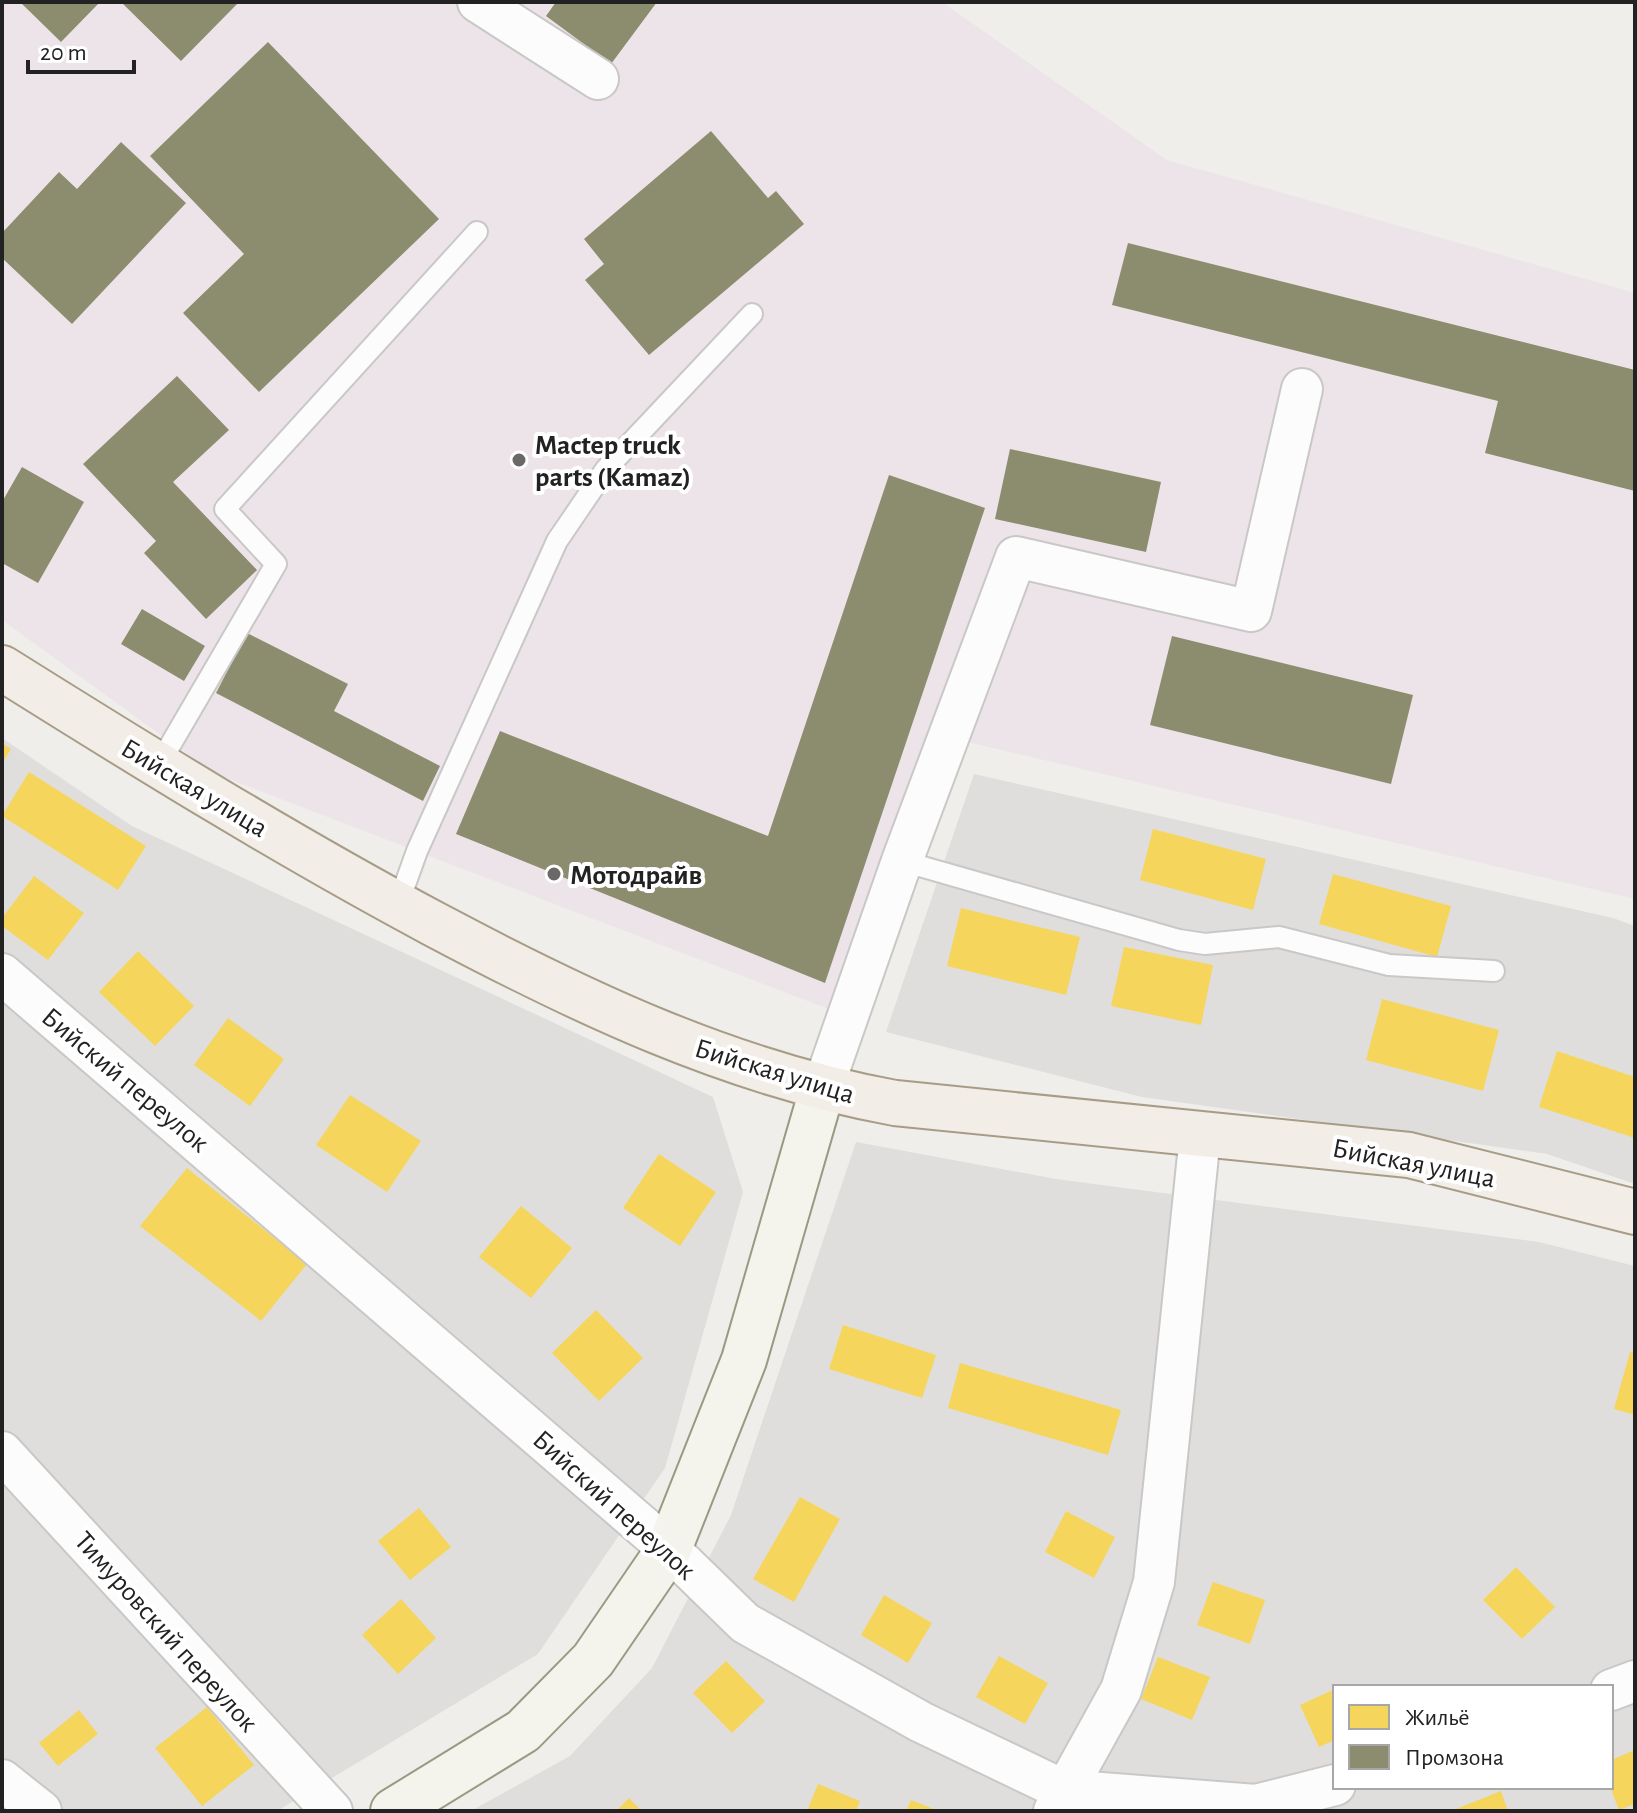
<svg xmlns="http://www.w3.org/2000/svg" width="1637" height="1813" viewBox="0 0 1637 1813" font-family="'Alegreya Sans',sans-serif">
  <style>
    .residential { fill: #dfdedc; fill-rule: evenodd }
    .industrial { fill: #ede4e9 }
    .homes { fill: #f6d55c }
    .industry { fill: #8c8c6e }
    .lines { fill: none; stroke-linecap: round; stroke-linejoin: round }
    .lane-casing { stroke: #c9c8c7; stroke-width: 24 }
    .street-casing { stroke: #c9c8c7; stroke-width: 44 }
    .secondary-casing { stroke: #999a82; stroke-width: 48 }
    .primary-casing { stroke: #a79c86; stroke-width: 48 }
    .lane { stroke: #fdfcfc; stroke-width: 20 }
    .street { stroke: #fdfcfc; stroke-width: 40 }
    .secondary { stroke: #f4f4ed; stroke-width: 44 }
    .primary { stroke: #f3ede7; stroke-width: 44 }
    .poi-dot { fill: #6a6968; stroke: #fff; stroke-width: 3 }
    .labels { text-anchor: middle; stroke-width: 8; stroke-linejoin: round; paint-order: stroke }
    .poi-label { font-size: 28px; font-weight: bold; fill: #222; stroke: #fff; text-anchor: start }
    .street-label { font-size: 28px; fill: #222; stroke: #fff }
  </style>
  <rect width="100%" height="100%" fill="#f0eeeb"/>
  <!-- residential -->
  <path class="residential" d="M2,738L132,826L713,1097L743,1192L665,1468L538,1654L277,1811H2Z
    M974,774L1613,918L1635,926V1184L1547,1154L1142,1097L886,1032Z
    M856,1142L1056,1179L1539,1242L1635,1266V1811H471L570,1756L652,1668L731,1515ZM1335,1687H1611V1787H1335Z"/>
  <!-- industrial -->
  <path class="industrial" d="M2,2H942L1167,160L1635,293V899L954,739L857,1020L213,773L2,620Z"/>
  <!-- homes -->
  <path class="homes" d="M2,743L11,749L2,763Z
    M29,772L146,846L118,890L2,816Z
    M1153,829L1266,859L1253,910L1140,880Z
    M1333,874L1451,906L1437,957L1319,924Z
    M34,876L84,913L48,960L2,926V918Z
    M961,908L1080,937L1066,995L947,966Z
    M1124,947L1213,965L1201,1025L1111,1006Z
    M138,951L194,1006L155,1046L99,992Z
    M1382,999L1499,1030L1483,1091L1366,1060Z
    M228,1018L284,1059L250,1106L194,1065Z
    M1557,1051L1635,1077V1138L1539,1107Z
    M350,1095L421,1141L387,1192L316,1145Z
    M659,1154L716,1192L680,1246L623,1208Z
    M187,1168L307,1264L261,1321L140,1226Z
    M521,1206L572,1248L531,1298L479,1257Z
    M596,1310L643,1358L599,1401L552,1353Z
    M843,1325L936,1355L922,1398L829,1369Z
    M1630,1352L1635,1353V1415L1614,1409Z
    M960,1363L1121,1410L1108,1455L948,1408Z
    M800,1497L840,1519L794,1602L753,1579Z
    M419,1508L451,1547L410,1580L378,1541Z
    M1066,1511L1115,1537L1094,1578L1045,1552Z
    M1516,1567L1555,1607L1522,1639L1483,1600Z
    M1213,1582L1265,1600L1250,1644L1197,1625Z
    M884,1595L932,1623L908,1663L861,1635Z
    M401,1599L436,1638L398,1674L362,1635Z
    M999,1656L1048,1683L1025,1724L976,1697Z
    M1158,1657L1210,1677L1192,1720L1141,1699Z
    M726,1661L765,1701L732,1733L693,1693Z
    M1335,1689V1740L1319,1747L1300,1705Z
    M207,1707L254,1765L202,1806L155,1748Z
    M79,1710L98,1734L58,1766L39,1743Z
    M1635,1750V1804L1619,1810L1610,1787L1611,1760Z
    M818,1784L860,1801L856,1811H807Z
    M1501,1791L1508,1811H1457L1456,1809Z
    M629,1798L642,1811H616Z
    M911,1800L939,1811H906Z"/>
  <!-- industry -->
  <path class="industry" d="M20,2H100L61,42Z
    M121,2H239L181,61Z
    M556,2H657L611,64L546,16Z
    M268,42L439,219L259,392L183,313L244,254L150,156Z
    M711,131L768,198L776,191L804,224L649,355L585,280L604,264L584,239Z
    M121,142L186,203L72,324L2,258V233L59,172L77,189Z
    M1128,243L1635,370V491L1485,453L1498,401L1112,305Z
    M177,376L229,430L173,482L257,570L206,619L144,553L156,541L83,464Z
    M1010,449L1161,482L1146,552L995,519Z
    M22,467L84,502L38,583L2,563V502Z
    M889,475L985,508L825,983L456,834L500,731L768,836Z
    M142,609L205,646L184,681L121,644Z
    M247,633L348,684L334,711L440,766L423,801L216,693Z
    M1172,636L1413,695L1391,784L1150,725Z"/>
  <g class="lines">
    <defs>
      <path id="lane" d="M158,766L276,564L225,509L477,232
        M902,861L1179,940L1205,944L1279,937L1389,965L1494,971
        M398,904L417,851L557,541L606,469L752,314"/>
      <path id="street" d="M478,2L598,79
        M2,974L669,1549L745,1623L921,1722L1063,1790L1256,1805L1335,1785
        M822,1090L902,861L1016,557L1251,611L1302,389
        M2,1452L332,1811
        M1611,1690L1635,1681
        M2,1780L41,1811
        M1054,1811L1121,1690L1154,1582L1200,1136"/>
      <path id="secondary" d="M393,1811L523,1731L593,1660L669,1549L744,1360L822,1090"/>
      <path id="primary" d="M2,668C144,757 286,845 434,924C581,1002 730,1073 895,1103L1409,1155L1635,1212"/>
    </defs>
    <!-- lane casing -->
    <use href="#lane" class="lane-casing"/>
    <!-- street casing -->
    <use href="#street" class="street-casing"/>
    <!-- secondary casing -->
    <use href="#secondary" class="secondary-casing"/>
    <!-- primary casing -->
    <use href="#primary" class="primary-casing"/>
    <!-- lane -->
    <use href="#lane" class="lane"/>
    <!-- street -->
    <use href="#street" class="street"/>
    <!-- secondary -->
    <use href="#secondary" class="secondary"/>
    <!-- primary -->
    <use href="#primary" class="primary"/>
  </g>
  <!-- markers -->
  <g class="poi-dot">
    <circle cx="519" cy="460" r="8"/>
    <circle cx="554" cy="874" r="8"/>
  </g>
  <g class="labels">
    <!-- poi labels -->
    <g class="poi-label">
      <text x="535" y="454">Mactep truck<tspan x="535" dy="32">parts (Kamaz)</tspan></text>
      <text x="570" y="884">Мотодрайв</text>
    </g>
    <!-- street labels -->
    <g class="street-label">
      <text transform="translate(195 787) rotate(31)" y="10">Бийская улица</text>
      <text transform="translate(775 1070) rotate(17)" y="10">Бийская улица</text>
      <text transform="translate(126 1079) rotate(40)" y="10">Бийский переулок</text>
      <text transform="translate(1414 1162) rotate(11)" y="10">Бийская улица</text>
      <text transform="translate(615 1504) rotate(42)" y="10">Бийский переулок</text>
      <text transform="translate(167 1631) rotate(48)" y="10">Тимуровский переулок</text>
    </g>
  </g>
  <!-- border -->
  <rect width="1637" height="1813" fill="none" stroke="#222222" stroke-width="8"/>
  <!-- legend -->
  <rect x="1333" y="1685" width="280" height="104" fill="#ffffff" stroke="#a7a7a7" stroke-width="2"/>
  <rect x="1349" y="1705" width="40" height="24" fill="#f6d55c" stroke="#a7a7a7" stroke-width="2"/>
  <text x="1405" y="1725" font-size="24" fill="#222222">Жильё</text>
  <rect x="1349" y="1745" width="40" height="24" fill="#8c8c6e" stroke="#a7a7a7" stroke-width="2"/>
  <text x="1405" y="1765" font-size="24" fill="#222222">Промзона</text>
  <!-- scale -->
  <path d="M28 60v12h106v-12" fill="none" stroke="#222222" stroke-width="4"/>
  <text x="40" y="60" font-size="24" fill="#222222" stroke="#ffffff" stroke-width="6" paint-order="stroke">20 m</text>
</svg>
